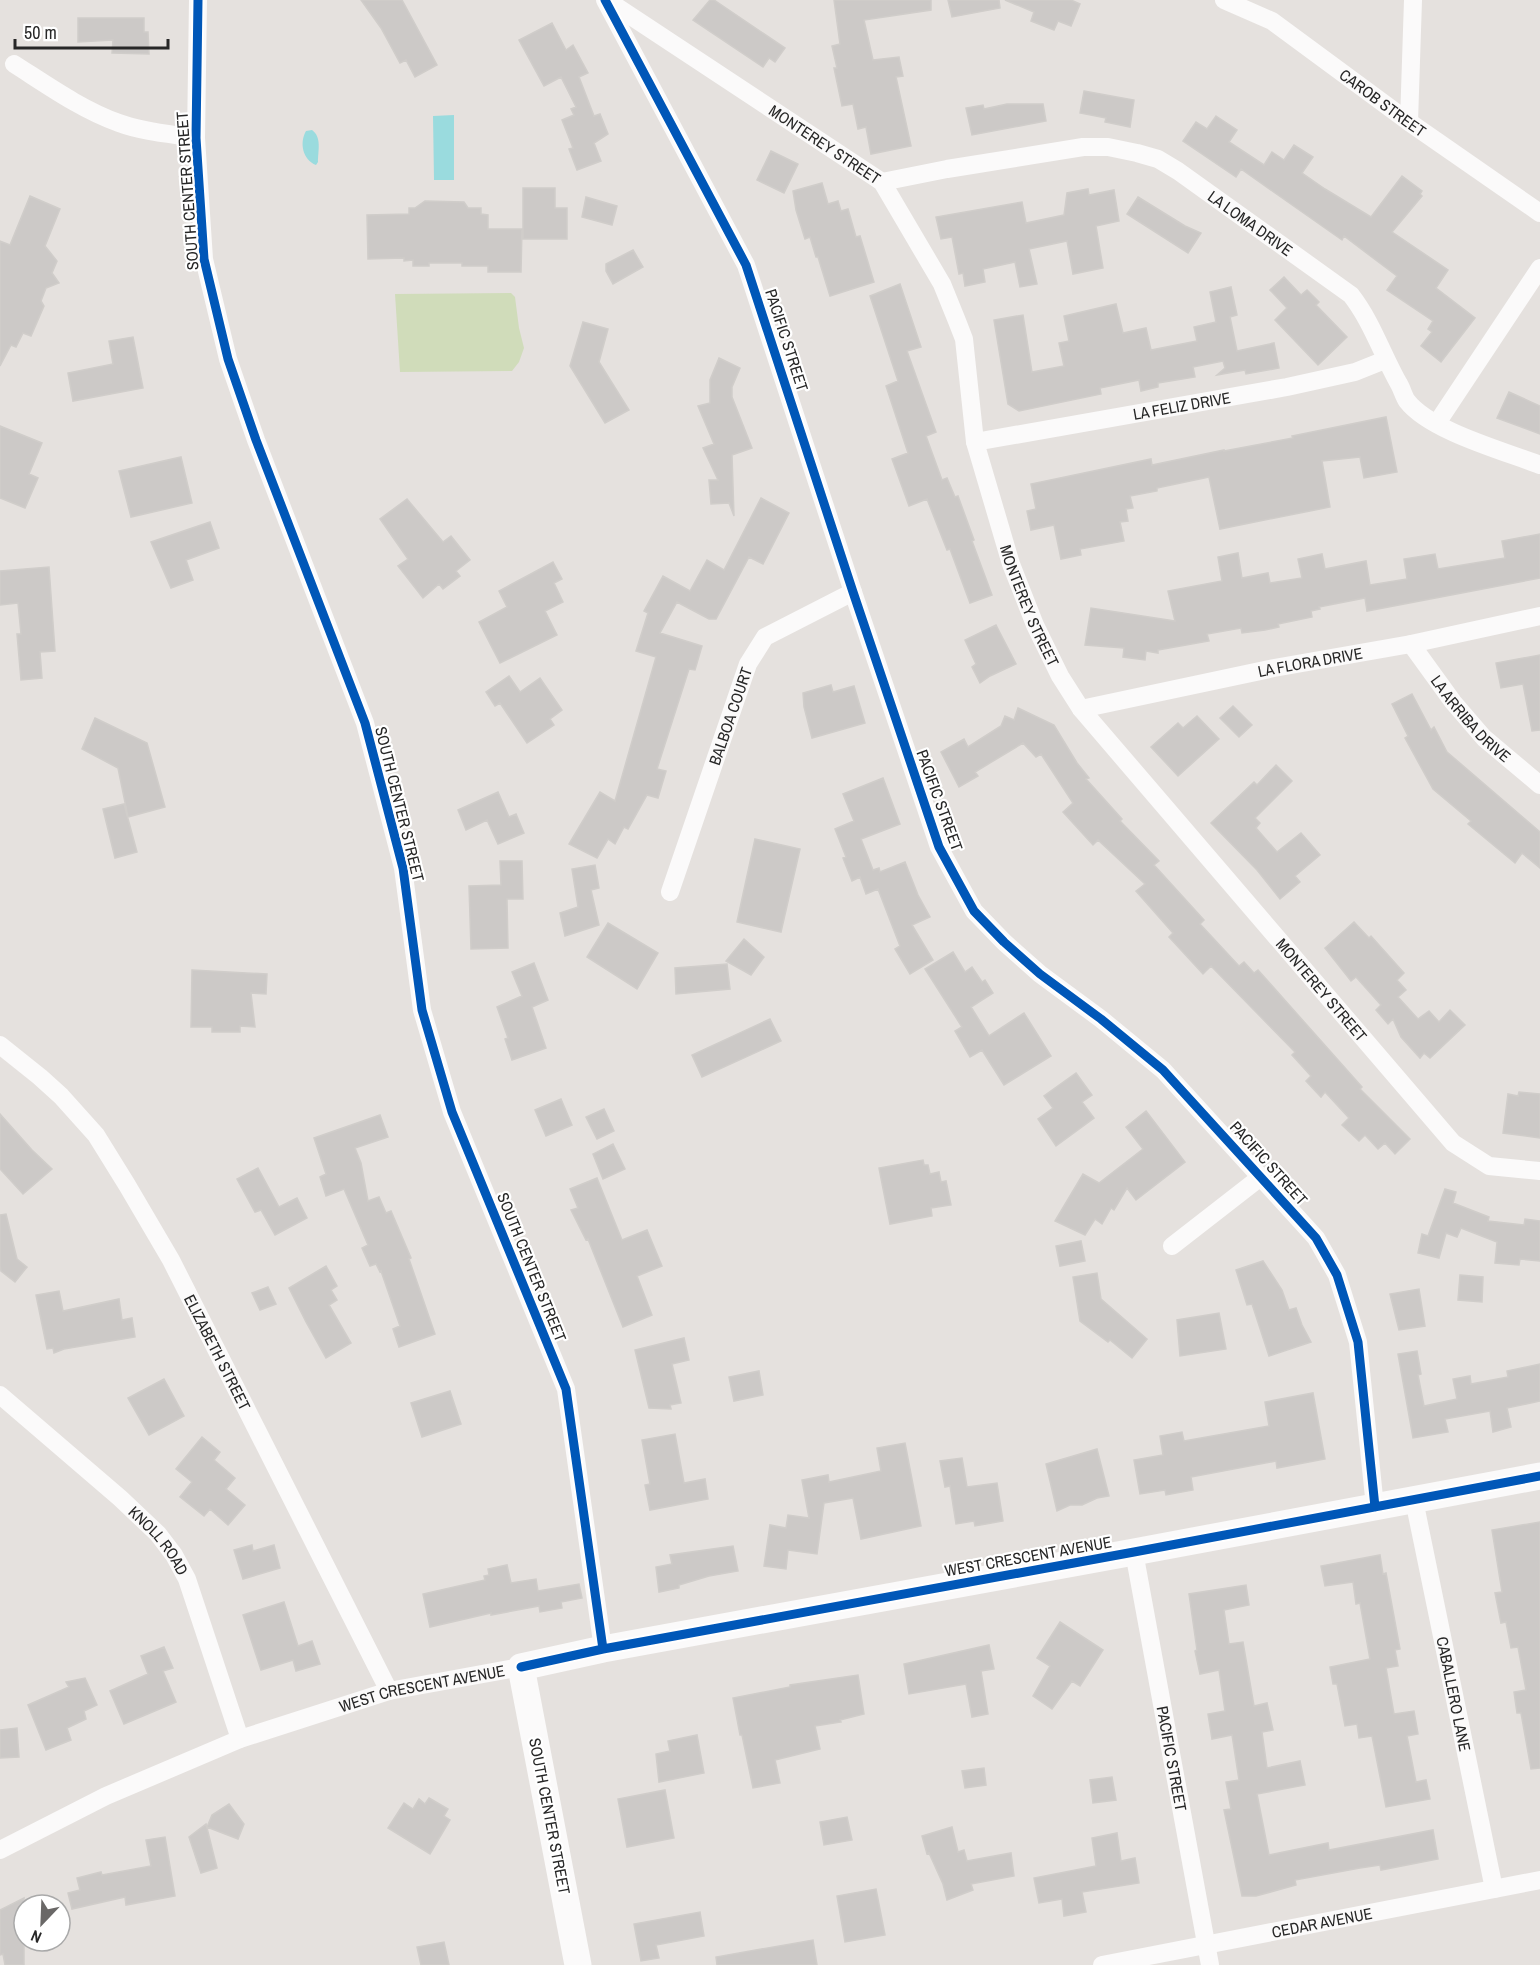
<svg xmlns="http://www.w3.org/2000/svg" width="1540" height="1965" viewBox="0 0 1540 1965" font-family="'Archivo Narrow',sans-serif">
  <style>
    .green { fill: #d0dcba }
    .water { fill: #9adbde }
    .building { fill: #ccc9c7; stroke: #d0cdca; stroke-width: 1.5 }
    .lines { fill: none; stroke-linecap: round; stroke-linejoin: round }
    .street { stroke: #fbfafa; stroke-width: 18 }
    .secondary { stroke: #fbfafa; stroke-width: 27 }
    .cycleway-casing { stroke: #fff; stroke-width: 13 }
    .cycleway { stroke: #0057b8; stroke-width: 9 }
    .labels { text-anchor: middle; stroke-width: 4.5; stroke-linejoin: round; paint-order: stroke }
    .street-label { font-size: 16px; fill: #272727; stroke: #fff }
  </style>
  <rect width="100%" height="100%" fill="#e5e1de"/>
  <!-- green -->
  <path class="green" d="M511,293L515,297L519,328L524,348L519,362L512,371L400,372L395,294Z"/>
  <!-- water -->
  <path class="water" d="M454,115V180H434L433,116Z
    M312,130C322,137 318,151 318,162L316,165C303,160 299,143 306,131Z"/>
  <!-- building -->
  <path class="building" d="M361,0H402L437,65L415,77L406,60L400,63L381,28Z
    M710,0H714L785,48L775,62L769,58L763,67L693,20Z
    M834,0H931V10L864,20L873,60L899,57L903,76L896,77L911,146L871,154L866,127L858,129L853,104L842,106L834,68H837L832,46L840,44Z
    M948,0H999L1000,8L952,17Z
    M1005,0H1071L1080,4L1071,26L1058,21L1054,30L1031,21L1034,12Z
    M78,18H144V32H148L149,54L112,53L113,40L78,42Z
    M552,23L566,50L573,45L588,73L579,77L594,116L600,114L608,134L594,143L601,161L577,170L569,149L573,148L562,120L574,115L571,109L576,107L561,77L544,86L519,40Z
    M1084,91L1134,100L1130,127L1105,122L1106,118L1080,113Z
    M1007,104H1043L1046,121L972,135L966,108L983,105L984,109Z
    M1216,116L1237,130L1229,142L1264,165L1272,152L1284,160L1294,145L1313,157L1302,173L1325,189L1371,217L1402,176L1422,191L1420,194L1422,196L1392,232L1448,270L1436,288L1475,318L1441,362L1421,346L1432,332L1428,329L1433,321L1387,290L1397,276L1344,236L1342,240L1241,169L1236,177L1183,141L1196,122L1207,129Z
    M771,151L798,164L784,193L757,180Z
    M822,183L828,204L838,201L841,211L848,209L856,237L860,236L874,282L830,296L818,257H816L810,237L805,239L796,210L793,191Z
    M523,188H555V208H567V239H523Z
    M1088,189L1089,195L1114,190L1119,221L1096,226L1103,268L1073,274L1067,241L1029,249L1037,284L1020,287L1015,262L983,269L985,282L965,286L963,273L959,274L952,237L941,239L936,217L1022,202L1026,223L1064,215L1067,193Z
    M30,196L60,209L45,246L57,261L52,273L59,283L46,288L41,301L44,306L31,336L23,333L16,347L11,345L0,366V241L10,245Z
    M586,197L617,206L612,225L582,217Z
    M1138,197L1185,226L1201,233L1188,253L1127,214Z
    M425,201L464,202L468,208H481V214L488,215V229H522L521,272H488V266H462V263H429V266H413V260L404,261V258L368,259L367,215L409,214V208H415Z
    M633,250L643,267L613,284L606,271V264Z
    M1284,277L1301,295L1307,290L1319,302L1316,305L1347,337L1318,365L1275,320L1287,308L1270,290Z
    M900,284L921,347L907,351L936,432L926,436L942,480L947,478L955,497L958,496L974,540L972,541L992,595L970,603L950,549L947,550L927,499L909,506L892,459L908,453L886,386L898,381L870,296Z
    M1231,287L1237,315L1230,317L1237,351L1274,343L1279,368L1246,374L1245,370L1217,375L1225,368L1223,361L1193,367L1195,377L1158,383V387L1141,391L1139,380L1100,388L1101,394L1019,411L1008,404L994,320L1023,315L1032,372L1064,366L1059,343L1069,341L1064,316L1116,304L1123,333L1146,328L1151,350L1197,341L1194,327L1216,322L1210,292Z
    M583,322L608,329L599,362L629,410L605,423L570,366Z
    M133,337L143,388L73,401L68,373L113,364L109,341Z
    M719,358L740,368L732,387V397L752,448L732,455L734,516L729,503L711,504L709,480H718L703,448L714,444L698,406L710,403V380Z
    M1509,392L1540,406V434L1497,418Z
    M1386,417L1397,472L1364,478L1360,457L1322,461L1330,507L1220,529L1209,477L1157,488V491L1130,496L1133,508L1126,509L1128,521L1120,522L1124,541L1080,549L1081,555L1061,559L1054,525L1031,530L1027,511L1036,509L1031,484L1151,459L1152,465L1224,450V451L1293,438L1292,436Z
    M0,426L42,443L29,474L38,478L25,508L0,498Z
    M181,457L192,503L131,517L119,471Z
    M761,498L789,513L763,564L749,557L716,619H709L677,602L660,633L702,646L695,670L689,669L657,769L666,771L658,798L647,795L628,829L624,827L615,844L608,839L597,858L569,844L600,792L615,801L656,657L636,651L648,613L644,611L663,576L690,591L707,560L724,570Z
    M407,499L443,542L451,536L470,560L456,571L460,576L443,589L439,584L423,598L398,566L408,559L380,519Z
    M210,522L219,548L186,560L193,580L171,588L151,542Z
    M1540,534V578L1367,611L1365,598L1319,607L1320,609L1311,611L1312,617L1278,624L1279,627L1265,630L1242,633L1241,628L1207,634L1209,641L1158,650V653L1146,651L1145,660L1123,657L1124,648L1085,645L1091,608L1175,621L1168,591L1222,581L1218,557L1238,553L1242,578L1268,573L1270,583L1302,578L1298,559L1322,554L1325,569L1366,561L1370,585L1407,579L1404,559L1435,554L1438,569L1505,558L1502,541Z
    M553,562L562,579L554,583L563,602L545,611L557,635L500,663L479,622L507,607L499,591Z
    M49,567L55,651L40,652L42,678L21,680L17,634H21L18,603L0,605V571Z
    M996,625L1016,664L990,676L980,683L972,667L976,664L965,640Z
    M1540,655V730L1532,731L1523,684L1501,688L1496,663Z
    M509,676L520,692L540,678L562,710L550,719L554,725L527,743L500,703L495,706L486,692Z
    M831,685L833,692L854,686L865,723L812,738L804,707L803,693Z
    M1412,694L1431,730L1434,727L1447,752L1540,832V868L1522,853L1515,863L1468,824L1471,821L1433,789L1405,738L1408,736L1392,704Z
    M1233,706L1252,725L1239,737L1220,718Z
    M1018,708L1054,725L1077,763L1089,778L1086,779L1122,819L1120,821L1159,861L1154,865L1204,920L1200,924L1239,966L1244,962L1254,973L1258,970L1362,1087L1360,1089L1410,1139L1395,1154L1385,1143L1378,1149L1365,1135L1359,1141L1342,1125L1349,1118L1325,1092L1321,1097L1306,1081L1311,1076L1292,1055L1295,1052L1211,966L1203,974L1169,937L1173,933L1136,891L1145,884L1098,840L1093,845L1063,812L1073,803L1041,754L1036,757L1023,743L975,772L978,776L959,787L941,752L964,739L968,747L1001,726L1005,716L1014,720Z
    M1197,716L1219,739L1178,776L1151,747L1178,723L1183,728Z
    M95,718L147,743L165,807L128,817L118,768L82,749Z
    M1276,765L1292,781L1255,818L1260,823L1256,828L1277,852L1301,833L1320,855L1295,876L1300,882L1280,899L1257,870L1211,823L1254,782L1257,785Z
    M883,778L900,824L861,839L873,870L879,868L880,872L905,862L918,895L930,917L912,925L933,960L910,974L895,949L900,946L878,889L866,894L860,877L852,881L843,858L846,857L835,829L854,821L843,794Z
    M498,792L509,817L516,814L524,833L498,844L487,820L466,830L458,810Z
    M124,804L137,852L115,858L103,809Z
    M755,839L800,849L781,932L737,922Z
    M500,861H522L523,899H507L508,948L471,949L469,886L501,885Z
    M595,865L599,888L591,890L599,925L565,936L560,913L578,907L572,869Z
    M1354,922L1369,938L1371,936L1404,973L1397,980L1406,990L1398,997L1418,1019L1429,1011L1439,1022L1450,1010L1465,1025L1430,1058L1424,1053L1420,1058L1401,1037L1393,1019L1388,1024L1376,1010L1381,1005L1356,977L1351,981L1325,948Z
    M608,923L658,953L637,989L587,957Z
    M744,939L764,957L751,975L726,961Z
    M953,952L965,972L972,967L982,982L985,980L993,993L971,1007L989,1036L1024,1013L1051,1056L1004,1085L982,1050L970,1057L955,1031L962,1027L925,969Z
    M534,963L548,1000L532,1007L546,1048L512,1060L505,1039L508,1038L497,1007L522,996L512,972Z
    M727,964L730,989L676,994L675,968Z
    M192,970L267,974L266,994L251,993L255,1027L240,1026V1032H212V1027H191Z
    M770,1019L781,1041L702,1077L692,1055Z
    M1076,1073L1092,1095L1082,1102L1094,1118L1056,1146L1038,1119L1053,1108L1044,1096Z
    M1519,1092L1540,1094V1138L1503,1133L1508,1094L1518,1096Z
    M561,1099L572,1125L546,1136L535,1110Z
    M604,1109L614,1131L597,1139L586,1117Z
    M1146,1111L1185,1162L1136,1200L1127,1188L1114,1210L1111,1208L1102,1224L1095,1219L1085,1235L1055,1221L1083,1174L1099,1183L1143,1149L1126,1127Z
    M0,1114L32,1150L52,1169L23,1194L0,1169Z
    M380,1115L388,1137L355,1148L361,1163L368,1201L379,1197L386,1213L391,1211L411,1258L409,1259L435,1334L399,1347L393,1329L400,1326L381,1271L380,1272L376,1264L370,1266L362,1248L368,1245L344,1189L326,1196L320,1177L326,1174L314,1138Z
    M613,1144L625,1169L603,1179L593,1154Z
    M923,1160L924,1165H928L930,1174L939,1172L941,1182L946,1181L951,1205L931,1208L932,1216L890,1224L879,1168Z
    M258,1168L279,1207L297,1198L307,1218L275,1235L261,1210L255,1212L237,1179Z
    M597,1178L622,1240L647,1230L662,1266L637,1276L652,1315L623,1327L588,1239L586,1240L571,1210L578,1208L570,1189Z
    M1445,1189L1456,1192L1453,1203L1489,1217L1488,1221L1524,1225L1525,1219L1540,1221V1261L1520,1259L1519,1265L1495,1263L1497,1242L1461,1228L1457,1237L1446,1233L1439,1258L1418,1253L1422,1234L1428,1236Z
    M6,1214L17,1259L27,1267L15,1282L1,1271L0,1266V1215Z
    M1081,1241L1085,1261L1060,1266L1056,1246Z
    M1263,1261L1282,1290L1289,1310L1296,1308L1302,1325L1311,1342L1269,1356L1252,1304L1247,1305L1236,1270Z
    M326,1266L337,1286L331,1290L337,1300L329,1305L351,1343L326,1358L306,1322L289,1288Z
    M1097,1273L1101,1299L1147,1339L1132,1358L1110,1340L1108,1342L1080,1321L1073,1277Z
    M1460,1275L1483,1277L1482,1302L1458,1300Z
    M268,1287L276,1304L260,1310L252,1293Z
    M1419,1289L1425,1326L1399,1330L1390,1294Z
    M59,1291L63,1311L119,1299L122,1320L132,1318L135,1337L64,1349L54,1353L53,1348L47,1349L36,1295Z
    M1219,1313L1226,1349L1180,1356L1177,1320Z
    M684,1338L689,1360L672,1364L681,1403L670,1405L671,1409L649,1408L635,1350Z
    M1417,1351L1421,1374L1418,1375L1424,1406L1457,1399L1453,1379L1470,1376L1471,1384L1508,1377L1507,1371L1540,1364V1401L1507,1408L1511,1427L1493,1432L1490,1411L1445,1419L1448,1432L1413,1438L1398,1354Z
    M759,1371L763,1395L734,1401L729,1377Z
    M164,1379L184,1416L149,1435L128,1398Z
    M450,1391L461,1424L422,1437L411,1403Z
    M1313,1393L1325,1459L1277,1468L1276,1461L1191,1477L1193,1490L1166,1495L1165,1490L1140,1494L1134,1460L1163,1455L1160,1436L1182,1432L1184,1441L1269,1426L1265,1402Z
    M675,1434L684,1483L705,1479L708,1499L650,1510L645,1485L650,1484L642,1440Z
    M202,1437L220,1452L214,1460L235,1478L226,1489L245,1505L228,1525L210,1509L204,1516L180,1497L192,1482L176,1469Z
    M905,1443L921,1526L861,1539L853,1498L824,1503L817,1554L788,1550L786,1569L764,1566L770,1525L786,1528L788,1515L809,1518L802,1480L828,1475L829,1482L881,1471L877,1448Z
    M1097,1449L1109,1496L1097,1498L1082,1505H1070L1057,1511L1046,1464Z
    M962,1458L967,1487L997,1483L1003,1521L975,1526L974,1521L956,1524L950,1486L945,1487L940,1461Z
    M1540,1522V1768L1531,1769L1521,1713H1517L1514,1692L1526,1690L1518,1647L1511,1648L1506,1622L1501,1623L1495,1593L1502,1592L1492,1530Z
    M252,1545L253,1551L274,1545L280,1568L243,1579L234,1550Z
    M733,1546L738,1571L709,1576L679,1585V1588L659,1592L656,1567L672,1564L670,1555Z
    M1380,1555L1383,1574L1386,1573L1400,1649L1395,1650L1398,1666L1386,1668L1394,1714L1414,1711L1418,1734L1407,1736L1416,1782L1426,1780L1430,1799L1386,1807L1372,1736L1359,1738L1357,1724L1345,1726L1337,1684H1333L1330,1667L1370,1659L1360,1603L1356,1604L1353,1582L1325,1586L1321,1566Z
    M507,1565L511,1583L536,1579L538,1591L579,1584L582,1598L561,1602L562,1608L540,1612L539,1606L491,1615V1613L430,1627L423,1594L485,1580L484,1576L489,1575L488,1569Z
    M1246,1585L1249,1605L1224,1610L1229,1644L1243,1642L1254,1706L1267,1703L1273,1730L1262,1732L1267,1768L1300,1761L1305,1785L1257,1794L1269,1855L1328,1843L1329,1850L1433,1830L1438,1859L1381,1870L1380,1865L1360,1868L1295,1880L1296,1885L1256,1896H1242L1224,1810L1231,1809L1226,1782L1239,1780L1232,1735L1212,1739L1208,1714L1225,1711L1219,1670L1200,1674L1195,1651L1197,1650L1189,1594Z
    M284,1602L298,1646L312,1641L320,1664L296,1671L293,1660L261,1670L243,1615Z
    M1060,1622L1103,1650L1080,1686L1072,1681L1052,1709L1033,1696L1050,1666L1037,1658Z
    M989,1645L994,1669L981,1671L988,1714L972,1717L966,1684L909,1694L904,1664Z
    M164,1647L173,1668L163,1671L176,1702L124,1724L110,1691L148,1674L141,1656Z
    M858,1675L864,1714L840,1720L841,1722L815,1726L820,1749L775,1760L780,1783L753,1788L742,1735H740L733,1698L790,1687V1685Z
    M85,1678L97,1705L84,1711L86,1719L67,1728L71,1740L46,1750L28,1705L69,1687L66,1682Z
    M17,1728L19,1757L0,1758V1730Z
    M697,1735L704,1773L659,1782L656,1754L670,1751L668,1741Z
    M984,1768L986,1785L965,1788L962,1771Z
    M1112,1777L1116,1800L1093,1803L1090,1780Z
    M665,1790L674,1838L627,1847L618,1799Z
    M429,1798L448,1809L444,1816L450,1820L430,1854L388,1828L404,1803L413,1809L419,1799L425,1804Z
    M229,1804L244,1824L238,1839L207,1827L212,1815Z
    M847,1817L852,1840L824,1845L820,1822Z
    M206,1824L217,1868L201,1873L189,1837Z
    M952,1827L958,1852L964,1850L967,1861L1011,1853L1014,1876L971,1884L973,1890L947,1900L943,1884L929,1853L927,1854L922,1836Z
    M1117,1833L1121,1861L1135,1858L1139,1883L1082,1892L1086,1912L1064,1916L1062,1899L1039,1903L1034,1878L1096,1866L1092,1838Z
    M165,1837L175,1896L126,1905L125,1897L72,1909L68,1893L80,1890L77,1878L101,1872L102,1875L151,1866L146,1840Z
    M876,1889L885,1935L845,1942L837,1896Z
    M24,1898V1965H5L3,1954L0,1955V1910Z
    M700,1912L704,1936L656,1945L659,1958L641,1961L634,1924Z
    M813,1940L817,1965H717L716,1957Z
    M444,1942L449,1965H421L417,1947Z"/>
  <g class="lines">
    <!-- street -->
    <g class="street">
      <path d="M198,0L196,138L204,259L228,359L256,440L365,723L403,868L422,1010L452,1112L566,1389L603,1649"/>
      <path d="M605,0L746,265L853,592L939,847L974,911L1004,942L1040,974L1101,1019L1163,1070L1316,1238L1337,1275L1358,1342L1375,1507"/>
      <path id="s1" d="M1224,0L1272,21L1409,122L1540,213"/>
      <path id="s2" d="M608,1L882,182L942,284L957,321L964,339L975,442L1011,564L1035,625L1060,676L1081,709L1453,1143L1489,1166L1540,1171"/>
      <path d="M14,64C47,85 82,110 119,123C143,132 171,134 196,138"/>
      <path d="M1409,122L1413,0"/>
      <path id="s3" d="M882,182L947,169L1083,147H1108L1137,153L1158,159L1178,171L1351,295C1372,322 1382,354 1399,384C1402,389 1404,397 1407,401C1430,431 1504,451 1540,465"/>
      <path d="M1437,423L1540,268"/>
      <path id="s4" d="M975,442L1287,387L1355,372L1385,360"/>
      <path id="s5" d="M1411,644L1453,702L1484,738L1540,785"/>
      <path id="s6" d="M1081,709L1274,668L1411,644L1540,616"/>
      <path id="s7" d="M670,892L748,664L765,637L853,592"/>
      <path id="s8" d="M0,1045L40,1077L61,1096L96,1135L127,1185L171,1260L389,1691"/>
      <path d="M1172,1246L1262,1176"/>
      <path id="s9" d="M0,1395L120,1498L158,1534L174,1555L187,1579L240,1739"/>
      <path id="s10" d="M1414,1500L1494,1889"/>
      <path id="s11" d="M1134,1552L1210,1965"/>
      <path id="s12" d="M0,1850L106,1796L240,1739L389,1691L521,1667"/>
      <path id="s13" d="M1102,1965L1540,1880"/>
    </g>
    <!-- secondary -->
    <path class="secondary" d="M578,1965L521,1667L603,1649L1134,1552L1540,1476"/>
    <defs>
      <path id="cycleway" d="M198,0L196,138L204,259L228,359L256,440L365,723L403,868L422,1010L452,1112L566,1389L603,1649
        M605,0L746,265L853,592L939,847L974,911L1004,942L1040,974L1101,1019L1163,1070L1316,1238L1337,1275L1358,1342L1375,1507
        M521,1667L603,1649L1134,1552L1540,1476"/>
    </defs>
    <!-- cycleway casing -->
    <use href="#cycleway" class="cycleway-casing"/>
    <!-- cycleway -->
    <use href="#cycleway" class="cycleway"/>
  </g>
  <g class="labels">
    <!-- street labels -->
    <g class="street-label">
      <text dy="6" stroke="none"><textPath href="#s1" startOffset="190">CAROB STREET</textPath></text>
      <text dy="6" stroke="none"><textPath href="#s2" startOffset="260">MONTEREY STREET</textPath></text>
      <text transform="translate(187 191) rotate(-94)" y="6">SOUTH CENTER STREET</text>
      <text dy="6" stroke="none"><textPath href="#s3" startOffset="393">LA LOMA DRIVE</textPath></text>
      <text transform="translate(787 340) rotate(72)" y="6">PACIFIC STREET</text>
      <text dy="6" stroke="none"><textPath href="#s4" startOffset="210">LA FELIZ DRIVE</textPath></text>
      <text dy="6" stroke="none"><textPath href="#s2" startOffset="782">MONTEREY STREET</textPath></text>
      <text dy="6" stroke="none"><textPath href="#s6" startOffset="234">LA FLORA DRIVE</textPath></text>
      <text dy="6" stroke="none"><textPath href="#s7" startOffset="186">BALBOA COURT</textPath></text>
      <text dy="6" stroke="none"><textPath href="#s5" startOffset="96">LA ARRIBA DRIVE</textPath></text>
      <text transform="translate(940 800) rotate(70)" y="6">PACIFIC STREET</text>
      <text transform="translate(400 804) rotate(76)" y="6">SOUTH CENTER STREET</text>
      <text dy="6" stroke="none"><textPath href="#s2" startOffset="1268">MONTEREY STREET</textPath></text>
      <text transform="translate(1269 1163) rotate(48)" y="6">PACIFIC STREET</text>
      <text transform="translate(532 1267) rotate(68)" y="6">SOUTH CENTER STREET</text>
      <text dy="6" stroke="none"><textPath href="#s8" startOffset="381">ELIZABETH STREET</textPath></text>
      <text dy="6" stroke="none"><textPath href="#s9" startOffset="216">KNOLL ROAD</textPath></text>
      <text transform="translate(1028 1556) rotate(-10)" y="6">WEST CRESCENT AVENUE</text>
      <text dy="6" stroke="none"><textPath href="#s12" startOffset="454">WEST CRESCENT AVENUE</textPath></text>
      <text dy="6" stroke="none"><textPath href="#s10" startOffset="198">CABALLERO LANE</textPath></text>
      <text dy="6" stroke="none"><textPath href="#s11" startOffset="210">PACIFIC STREET</textPath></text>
      <text transform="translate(550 1816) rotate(79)" y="6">SOUTH CENTER STREET</text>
      <text dy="6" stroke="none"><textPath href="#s13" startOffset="224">CEDAR AVENUE</textPath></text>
    </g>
  </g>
  <!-- north arrow -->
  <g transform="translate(42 1923) rotate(203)"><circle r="28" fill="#ffffff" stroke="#a9a9a9" stroke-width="1.5"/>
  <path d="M0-4.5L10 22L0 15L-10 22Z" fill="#6a6867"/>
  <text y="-9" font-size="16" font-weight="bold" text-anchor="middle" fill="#272727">N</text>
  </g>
  <!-- scale -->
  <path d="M15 39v9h153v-9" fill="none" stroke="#272727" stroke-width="3"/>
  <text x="24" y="39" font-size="18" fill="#272727" stroke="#ffffff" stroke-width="4.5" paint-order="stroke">50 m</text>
</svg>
